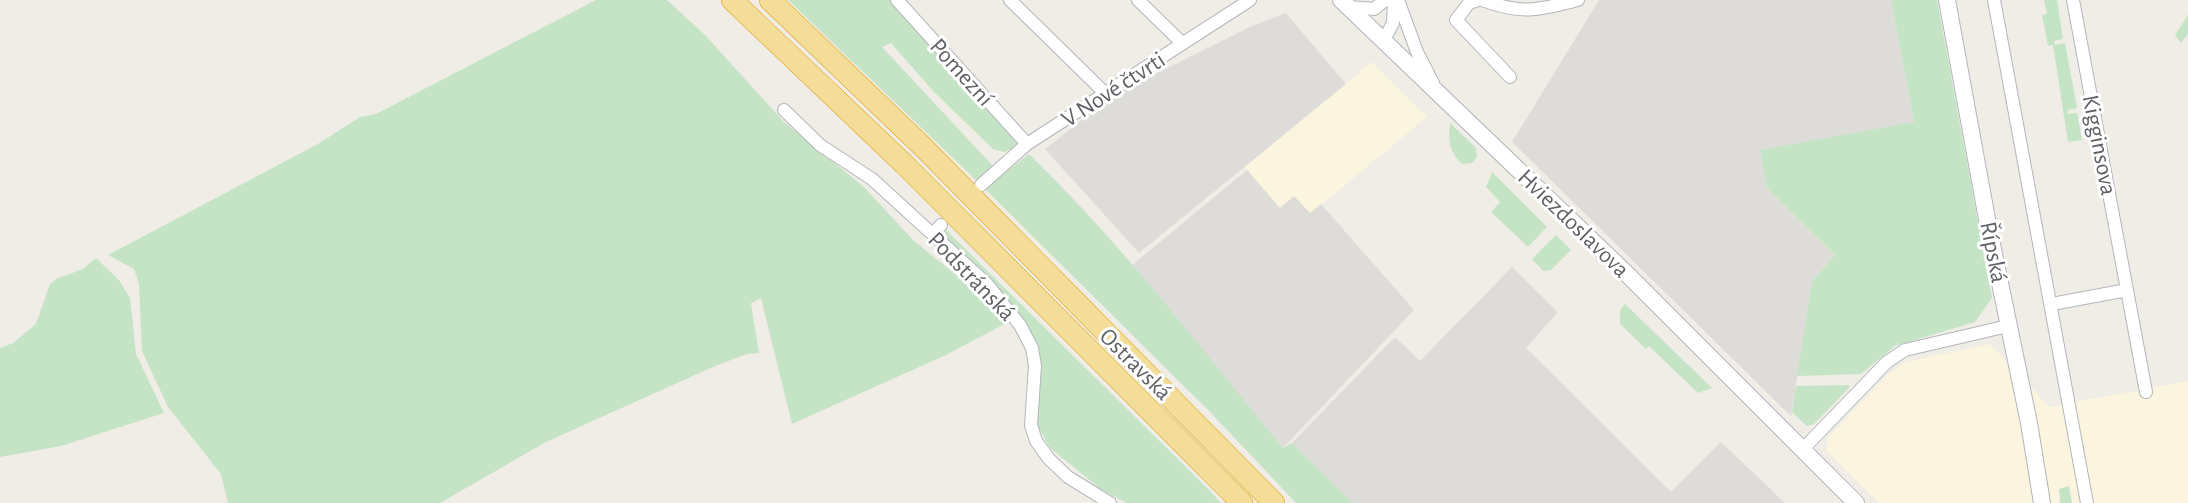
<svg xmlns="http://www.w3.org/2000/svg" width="2188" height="503" viewBox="0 0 2188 503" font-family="'Alegreya Sans',sans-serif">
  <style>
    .commercial { fill: #fbf5df }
    .industrial { fill: #dedcd8 }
    .green { fill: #c5e4c5 }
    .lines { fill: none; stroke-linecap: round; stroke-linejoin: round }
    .street-casing { stroke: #b3b6ba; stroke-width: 14 }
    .secondary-casing { stroke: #b2b5b9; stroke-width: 18 }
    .highway-casing { stroke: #e1a114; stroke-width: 22 }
    .street { stroke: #fff; stroke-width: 12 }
    .secondary { stroke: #fff; stroke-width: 16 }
    .highway { stroke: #f4dd98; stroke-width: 21 }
    .labels { text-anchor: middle; stroke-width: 6; stroke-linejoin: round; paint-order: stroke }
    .street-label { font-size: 24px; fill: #5e6165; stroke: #fff }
  </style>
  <rect width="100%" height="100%" fill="#efede6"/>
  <!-- commercial -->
  <path class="commercial" d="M1372,62L1427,117L1310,214L1280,209L1245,167Z
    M1990,344L2049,407L2188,381V503H1879L1826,449L1829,436L1889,374L1905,362Z"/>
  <!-- industrial -->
  <path class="industrial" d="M1599,0H1891L1914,122L1767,188L1835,255L1812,281L1791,416L1512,142Z
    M1286,13L1346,84L1139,253L1045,149L1115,94L1252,26Z
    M1247,170L1280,208L1294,196L1310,213L1321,204L1414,310L1283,448L1132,265Z
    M1512,267L1558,312L1526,348L1671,492L1721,442L1785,503H1353L1292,443L1395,337L1420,361Z"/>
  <!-- green -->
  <path class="green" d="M596,0H667L705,35L784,122L864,187L913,240L994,306L997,304L1010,321L946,355L792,424L761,298L751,303L759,353L747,354L715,366L546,442L440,503H228L221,474L168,407L142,351L139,284L134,269L108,255L318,144L360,117L376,114Z
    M788,0H892L1021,145L1004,152L993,149L934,92L891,43L882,47L993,166L977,181Z
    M1891,0H1937L1992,298L1975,322L1895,346L1861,374L1797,376L1812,281L1835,255L1767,188L1760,150L1914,122Z
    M2044,0H2057L2063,39L2054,41L2055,45L2065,43L2077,108L2068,110V114L2077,113L2082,140L2068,142L2053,45L2048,46L2042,15L2047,14Z
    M2188,15V34L2181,43L2175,35Z
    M1450,123L1476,148L1477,157L1472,163L1462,164C1449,152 1448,140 1450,123Z
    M1029,154C1122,244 1201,348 1283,448L1292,443L1353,503H1296L1211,413L985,189Z
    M1492,172L1547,227L1528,247L1491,212L1500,202L1486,187Z
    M946,230L1205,486L1221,503H1127L1102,490L1050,448L1035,421L1041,366L1026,325L944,236Z
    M1556,235L1571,250L1551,270L1543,271L1532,259Z
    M96,258L119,280L130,298L136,354L164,413L61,446L0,457V348L13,343L36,324L50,284L56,279L83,269Z
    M1625,304L1712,388L1698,393L1649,346L1646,349L1620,324V310Z
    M1849,385V388L1814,424L1807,426L1792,412L1796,386Z
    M2069,486L2072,503H2060L2059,489Z"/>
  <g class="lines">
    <defs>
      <path id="street" d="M897,0L1027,144
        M1010,0L1106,94
        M1138,0L1182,43
        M1398,0L1417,52L1433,83
        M1478,0L1469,3L1456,20L1510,77
        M1482,0C1523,15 1538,10 1578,0
        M1994,0L2087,503
        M1349,7L1374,9L1385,0
        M1384,40L1393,23L1394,0
        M784,110L820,145L872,179L987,284L1020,325L1032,348L1035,366L1031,425L1036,441L1049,459L1068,477L1110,503
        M981,185L1027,144L1250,0
        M933,234L941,225
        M2127,290L2146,392
        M2052,304L2127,290L2073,0
        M1803,449L1887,362L1905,350L2008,326"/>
      <path id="secondary" d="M1341,0L1628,275L1856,503
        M1947,0L1989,230L2029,423L2042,503"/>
      <path id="highway" d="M732,0L904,164L1242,503
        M770,0L923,147L1274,503"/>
    </defs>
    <!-- street casing -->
    <use href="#street" class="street-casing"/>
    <!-- secondary casing -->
    <use href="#secondary" class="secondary-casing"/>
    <!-- highway casing -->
    <use href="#highway" class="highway-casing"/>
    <!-- street -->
    <use href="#street" class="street"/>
    <!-- secondary -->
    <use href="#secondary" class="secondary"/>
    <!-- highway -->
    <use href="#highway" class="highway"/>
  </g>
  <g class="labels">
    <!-- street labels -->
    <g class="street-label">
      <text transform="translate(962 72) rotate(48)" y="8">Pomezní</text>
      <text transform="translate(1113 89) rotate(-33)" y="8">V Nové čtvrti</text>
      <text transform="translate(2100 145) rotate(79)" y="8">Kigginsova</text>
      <text transform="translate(1574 223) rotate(44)" y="8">Hviezdoslavova</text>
      <text transform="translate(1994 252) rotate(79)" y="8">Řípská</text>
      <text transform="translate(972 276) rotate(46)" y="8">Podstránská</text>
      <text transform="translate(1136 364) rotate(45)" y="8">Ostravská</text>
    </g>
  </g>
</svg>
